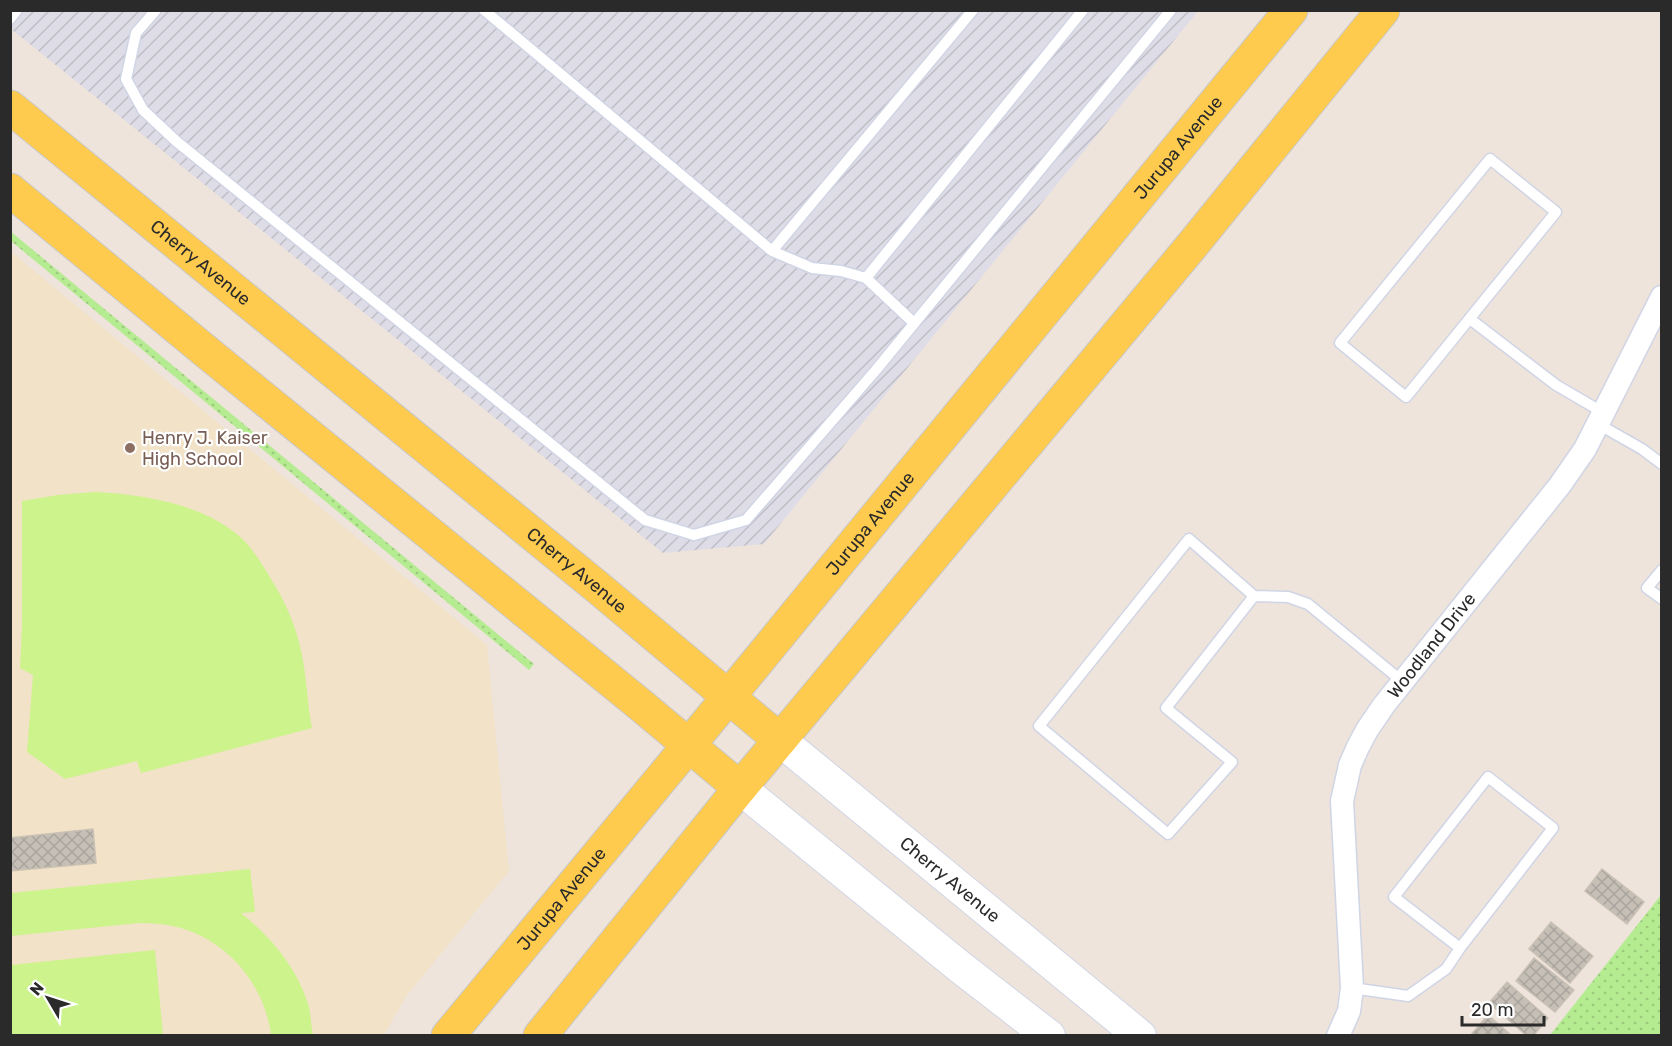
<svg xmlns="http://www.w3.org/2000/svg" width="1672" height="1046" viewBox="0 0 1672 1046" font-family="Rubik,sans-serif">
  <style>
    .industrial { fill: url(#industrial-furrows) }
    .education { fill: #f1e2c8 }
    .grass { fill: url(#grass-dots) }
    .pitch { fill: #cdf38c }
    .building { fill: url(#building-cross-hatch); stroke: #cac1b4; stroke-width: 1.5 }
    .lines { fill: none; stroke-linecap: round; stroke-linejoin: round }
    .lane-casing { stroke: #d0d5e5; stroke-width: 13 }
    .street-casing { stroke: #d0d5e5; stroke-width: 25 }
    .secondary-casing { stroke: #d0d5e5; stroke-width: 34 }
    .primary-casing { stroke: #c8c8c8; stroke-width: 35 }
    .lane { stroke: #fff; stroke-width: 10 }
    .street { stroke: #fff; stroke-width: 22 }
    .secondary { stroke: #fff; stroke-width: 32 }
    .primary { stroke: #ffcb4f; stroke-width: 33 }
    .education-dot { fill: #8d6e63; stroke: #fff; stroke-width: 2 }
    .labels { text-anchor: middle; stroke-width: 4.5; stroke-linejoin: round; paint-order: stroke }
    .street-label { font-size: 18px; fill: #2a2a2a; stroke: #fff }
    .education-label { font-size: 18px; fill: #785e54; stroke: #fff; text-anchor: start }
  </style>
  <defs>
    <pattern id="industrial-furrows" width="10" height="10" patternUnits="userSpaceOnUse" patternTransform="scale(1.5)"><rect width="10" height="10" fill="#dedce6"/><path d="M-1 1l2-2M0 10L10 0M9 11l2-2" fill="none" stroke="#bfbdc5"/></pattern>
    <pattern id="grass-dots" width="8" height="8" patternUnits="userSpaceOnUse" patternTransform="scale(1.5)"><rect width="8" height="8" fill="#b5eb91"/><path d="M2 2h.1M6 6h.1" fill="none" stroke="#9cca7d" stroke-width="1.8" stroke-linecap="round"/></pattern>
    <pattern id="building-cross-hatch" width="8" height="8" patternUnits="userSpaceOnUse" patternTransform="scale(1.5)"><rect width="8" height="8" fill="#c5bfb6"/><path d="M0 0l8 8M0 8l8-8" fill="none" stroke="#a9a49d"/></pattern>
  </defs>
  <rect width="100%" height="100%" fill="#eee4db"/>
  <!-- industrial -->
  <path class="industrial" d="M10,11H1198L764,544L663,553L11,29Z"/>
  <!-- education -->
  <path class="education" d="M10,251L487,645L509,871L407,995L384,1035H11Z"/>
  <!-- grass -->
  <path class="grass" d="M10,231L534,664L529,670L11,241Z
    M1661,895V1035H1550Z"/>
  <!-- pitch -->
  <path class="pitch" d="M95,492C142,494 201,504 238,535C252,547 262,564 271,579C285,601 296,626 301,651C307,677 307,703 312,728L141,773L137,761L65,779L27,752L33,675L20,668L22,626V501L58,495Z
    M250,869L255,912L241,913C271,937 298,969 309,1007C311,1016 311,1026 313,1035H271C265,986 229,942 181,928C167,924 153,923 139,923L11,936V893Z
    M155,950L163,1035H11V965Z"/>
  <!-- building -->
  <path class="building" d="M93,829L96,863L10,871V838Z
    M1602,869L1644,902L1627,924L1585,891Z
    M1551,922L1593,956L1570,983L1529,949Z
    M1534,958L1574,990L1555,1012L1516,981Z
    M1507,982L1548,1018L1533,1036H1527L1489,1003Z
    M1488,1015L1512,1036H1470Z"/>
  <g class="lines">
    <defs>
      <path id="lane" d="M156,10L136,33L126,79L143,110L176,141L645,520L694,535L746,520L876,370L1171,10
        M484,10L772,251L812,268L841,271L866,278L914,323
        M10,19L17,10
        M1490,159L1556,212L1406,397L1340,343Z
        M772,251L973,10
        M866,278L1083,10
        M1470,319L1556,385L1604,413
        M1598,424L1642,449L1662,464
        M1662,570L1647,588L1662,599
        M1254,596L1166,708L1232,762L1168,834L1039,726L1189,539L1254,596L1288,597L1308,604L1403,682
        M1352,988L1408,996L1446,969L1460,948L1553,828L1488,777L1394,897L1460,948"/>
      <g id="street">
        <path id="s1" d="M1338,1036L1349,1011L1352,988L1342,801L1350,765L1358,747L1367,730L1384,705L1560,485L1585,449L1662,297"/>
      </g>
      <g id="secondary">
        <path id="s2" d="M780,740L1140,1036"/>
        <path d="M740,788L960,967L1049,1036"/>
      </g>
      <g id="primary">
        <path id="s3" d="M10,107L596,586L780,740"/>
        <path d="M10,190L209,354L637,702L740,788"/>
        <path id="s4" d="M448,1036L689,745L1291,10"/>
        <path d="M540,1036L740,788L1194,243L1383,10"/>
      </g>
    </defs>
    <!-- lane casing -->
    <use href="#lane" class="lane-casing"/>
    <!-- street casing -->
    <use href="#street" class="street-casing"/>
    <!-- secondary casing -->
    <use href="#secondary" class="secondary-casing"/>
    <!-- primary casing -->
    <use href="#primary" class="primary-casing"/>
    <!-- lane -->
    <use href="#lane" class="lane"/>
    <!-- street -->
    <use href="#street" class="street"/>
    <!-- secondary -->
    <use href="#secondary" class="secondary"/>
    <!-- primary -->
    <use href="#primary" class="primary"/>
  </g>
  <!-- markers -->
  <circle class="education-dot" cx="130" cy="448" r="6"/>
  <g class="labels">
    <!-- street labels -->
    <g class="street-label">
      <text dy="6" stroke="none"><textPath href="#s4" startOffset="1150">Jurupa Avenue</textPath></text>
      <text dy="6" stroke="none"><textPath href="#s3" startOffset="246">Cherry Avenue</textPath></text>
      <text dy="6" stroke="none"><textPath href="#s4" startOffset="664">Jurupa Avenue</textPath></text>
      <text dy="6" stroke="none"><textPath href="#s3" startOffset="732">Cherry Avenue</textPath></text>
      <text dy="6" stroke="none"><textPath href="#s1" startOffset="420">Woodland Drive</textPath></text>
      <text dy="6" stroke="none"><textPath href="#s2" startOffset="220">Cherry Avenue</textPath></text>
      <text dy="6" stroke="none"><textPath href="#s4" startOffset="178">Jurupa Avenue</textPath></text>
    </g>
    <!-- education labels -->
    <g class="education-label">
      <text x="142" y="444">Henry J. Kaiser<tspan x="142" dy="21">High School</tspan></text>
    </g>
  </g>
  <!-- border -->
  <rect width="1672" height="1046" fill="none" stroke="#2a2a2a" stroke-width="24"/>
  <!-- north arrow -->
  <g transform="translate(48 998) rotate(309)" stroke="#ffffff" stroke-width="4.5" paint-order="stroke">
  <path d="M0-4.5L10 22L0 15L-10 22Z" fill="#2a2a2a"/>
  <text y="-9" font-size="16" font-weight="bold" text-anchor="middle" fill="#2a2a2a">N</text>
  </g>
  <!-- scale -->
  <path d="M1462 1016v9h82v-9" fill="none" stroke="#2a2a2a" stroke-width="3"/>
  <text x="1471" y="1016" font-size="18" fill="#2a2a2a" stroke="#ffffff" stroke-width="4.5" paint-order="stroke">20 m</text>
</svg>
